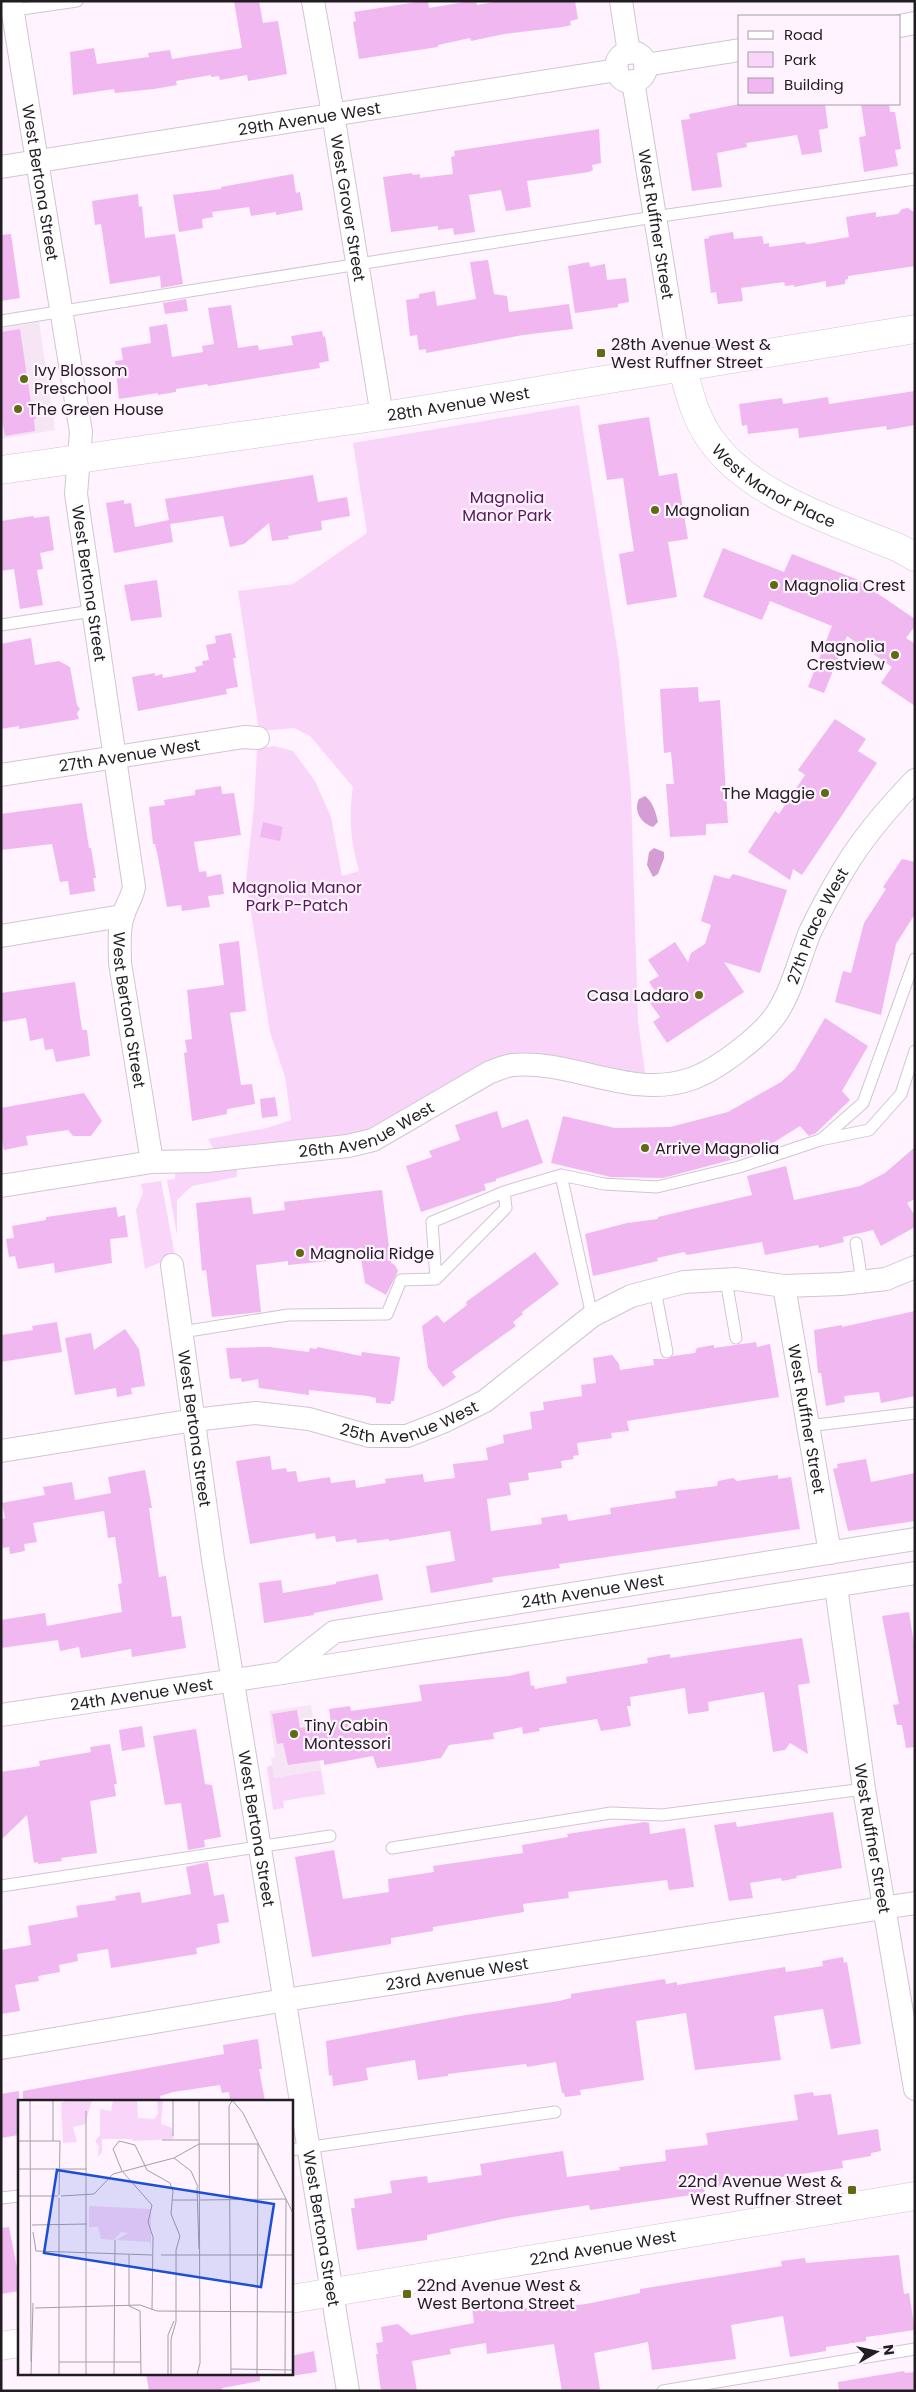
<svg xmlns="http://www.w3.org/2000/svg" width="916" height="2392" viewBox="0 0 916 2392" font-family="Poppins,sans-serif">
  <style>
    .built { fill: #f5e5f5 }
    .green { fill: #f9d6f9 }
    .water { fill: #d49dd4 }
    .building { fill: #f0b7f0 }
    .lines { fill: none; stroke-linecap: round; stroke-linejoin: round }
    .lane-casing { stroke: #d0c6d0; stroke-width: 13 }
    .street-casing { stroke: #d0c6d0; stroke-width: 24 }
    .secondary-casing { stroke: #d0c6d0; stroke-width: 29 }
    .lane { stroke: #fff; stroke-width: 11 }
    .street { stroke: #fff; stroke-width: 22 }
    .secondary { stroke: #fff; stroke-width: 28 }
    .poi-dot { fill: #606a0f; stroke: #fef3fe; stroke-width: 2 }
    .labels { text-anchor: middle; stroke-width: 4.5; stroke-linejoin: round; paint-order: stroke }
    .street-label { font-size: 16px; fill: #211e21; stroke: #fef3fe }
    .poi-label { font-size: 16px; fill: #211e21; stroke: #fef3fe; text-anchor: start }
    .park-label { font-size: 16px; fill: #59185c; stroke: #fef3fe }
    .inset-road { fill: none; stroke: #a69ea6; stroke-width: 1 }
    .view { fill: #1d4ed8; fill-opacity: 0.15; stroke: #1d4ed8; stroke-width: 2.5 }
    .inset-edge { fill: none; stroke: #211e21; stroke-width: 2.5 }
  </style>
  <rect width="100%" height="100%" fill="#fef3fe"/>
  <!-- built -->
  <path class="built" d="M39,322L55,430L1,439V328Z
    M311,1705L321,1770L274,1778L271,1758L275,1757L269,1711Z"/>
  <!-- green -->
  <path class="green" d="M579,405L619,661L631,791L638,1022L646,1079L533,1071L492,1077L359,1144L257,1154L213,1148L208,1139L267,1128L291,1120L285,1077L270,1032L246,881L254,806L257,749L274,746L293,751L315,781L331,817L342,876L359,871C351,841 348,818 353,787L310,736L294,728L259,731L238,591L293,584L367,533L353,443Z
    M237,1166V1177L192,1186L177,1200V1235L167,1180L175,1179V1174Z
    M161,1181L175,1256L145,1269L136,1210L143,1193L141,1184Z
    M272,1765L274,1778L321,1770L325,1794L283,1801L284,1808L273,1810L267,1767Z"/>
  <!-- water -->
  <path class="water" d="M645,796C653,802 656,813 658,822L653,827C641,823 633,811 639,799Z
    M654,848L664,852V858L658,874L653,877L647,865L649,852Z"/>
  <!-- building -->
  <path class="building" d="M234,1H259L263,23L278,21L287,74L248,81L247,75L220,80L219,76L211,77V75L176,81L177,85L154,89L115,93L114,89L73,95L70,52L94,48L97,64L149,57L148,53L170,50L172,59L242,48Z
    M423,1H428L429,8L471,1H476L477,5L499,1H575L578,19L570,21L571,25L563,27L504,34L471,41L470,38L438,45V47L359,59L353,22L356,21L354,12Z
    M739,104H825L828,128L819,130L822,152L802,155L797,135L746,143L747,147L717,153L722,187L692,191L681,120L690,119L689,114Z
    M861,104H889L890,112H895L901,149L895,150L898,166L864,172L859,137L866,136Z
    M599,129L601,163L592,165L593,170L589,172L527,181L531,207L506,211L501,190L469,195L475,232L454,235L453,228L438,230V226L391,232L383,177L412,173L413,175L420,174V178L453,174L451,157L455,156L454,151Z
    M293,174L296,193L300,192L303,210L276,215V212L251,216L249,207L212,212L213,217L202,219L203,228L179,232L173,195L221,189V187Z
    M138,194L139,207L142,206L145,238L175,234L183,284L161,288L160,276L110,284L101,224L95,225L92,201Z
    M908,208L915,213V266L848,276V279L845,280V284L826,287V281L794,287V285L785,286L784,282L741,288L743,301L718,304L716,292L711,293L704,239L709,238V236L733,232L734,239L762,236L764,244L769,243V247L805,242L806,244H809L849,237L846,217L876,212V217L898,214L902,209Z
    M11,234L20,298L1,301V235Z
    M488,260L494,294L507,296L509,312L569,304L573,329L523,335L426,353V349L419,350L417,335L410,336L406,300L419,298V294L435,291L437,306L476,299L470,262Z
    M589,262L590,267L605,264L607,280L626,278L629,302L618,304V307L575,313L568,266Z
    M186,299L188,311L165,314L163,303Z
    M231,305L238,348L258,345L259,350L293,345L291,336L322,331L323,337L325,336L329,361L319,363L320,368L208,386L207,384L176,389V392L158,395V393L119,399L115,361L123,360L121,348L151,343L149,327L167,324L172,357L203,352L202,346L214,344L208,308Z
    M20,329L31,403L33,402L36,419H34L35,431L5,436L1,415V332Z
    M915,391V425L887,430L886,426L799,438L798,428L748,434L747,425L742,426L739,404L782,398L783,404L828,397L829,404Z
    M649,417L659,476L677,473L688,539L668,542L677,597L627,605L619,554L634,551L623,478L607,480L598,425Z
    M313,475L318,502L347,497L350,516L321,521L322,530L288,536L289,539L272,541L269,523L244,544L230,547L223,516L170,524L173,542L114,553L106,503L124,500V504L131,503L135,527L169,520L165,499Z
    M33,516L34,518L49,516L54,550L40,553L43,569L37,570L43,605L20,609L14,569L1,571V521Z
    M723,548L784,572L792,554L856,579L915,619V626L906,638L915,644V706L881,683L892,667L847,636L824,693L808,687L832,626L770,601L762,620L703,597Z
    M157,580L162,617L131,621L124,585Z
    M231,633L236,658H233L238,687L226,689L227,694L138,711L132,677L155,673V676L162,674L163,678L196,672L195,667L203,665L202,661L209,660L206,645L216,643L215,636Z
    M31,638L35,665L59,661L70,667L77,705L80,709L77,713L79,719L19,729V726L1,729V644Z
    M698,687L699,702L720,700L728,823L706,824V835L670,837L666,784H674L671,752L664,753L660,689Z
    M835,719L866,739L858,751L877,763L802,875L793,869L790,880L748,852L775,811L779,814L805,775L798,770Z
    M221,786L222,794L234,793L241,835L194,842L199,872L206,871L207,877L221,874L224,894L208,896L210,907L182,911L181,905L167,907L158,857L155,844H153L149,807L165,805L164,800L195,795V790Z
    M82,803L89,848H91L96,878H93L95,891L70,895L68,881L60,882L52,844L1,850V814Z
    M263,822L283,827L280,841L260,837Z
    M902,859L915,862V914L896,944L881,1015L835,1002L843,971L851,973L864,923L886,889L883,887Z
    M733,874L787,890L760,973L724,962L744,992L667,1043L653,1022L660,1017L650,1003L659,997L649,982L659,976L648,960L675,942L688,962L691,953L705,944L711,925L701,921L714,875L729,879Z
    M239,941L246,1011L230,1013L241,1085L252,1084L255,1104L227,1109V1114L192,1121L184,1053L187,1052L185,1040L192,1039L187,990L224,985L219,944Z
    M75,982L82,1030H87L90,1056L56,1062L53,1049L45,1050L43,1038L30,1041L26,1018L1,1022V993Z
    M825,1018L868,1046L842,1091L850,1100L816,1133L809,1136L800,1126L757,1153L663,1178L611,1177L551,1163L563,1116L615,1128L670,1127L728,1112L781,1082L795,1069Z
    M84,1093L102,1121L91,1136H73L68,1130L26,1136L28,1145L4,1150L1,1136V1108Z
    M275,1097L278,1116L262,1118L260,1099Z
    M497,1111L502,1128L528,1119L543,1163L496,1179V1181L484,1184L486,1190L421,1212L406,1166L432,1157L429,1151L460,1140L455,1125Z
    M915,1147V1199L907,1203L915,1216V1227L881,1246L873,1230L843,1237L844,1242L819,1248L818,1245L765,1255L762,1242L687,1255L684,1252L657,1258L658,1261L593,1276L585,1234L627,1223L658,1219V1217L752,1195L747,1176L786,1166L794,1200L860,1186L885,1173Z
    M382,1190L391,1263L395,1265L398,1271L386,1295L365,1283L361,1258L288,1265V1261L256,1265L261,1312L212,1317L206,1270L202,1271L196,1203L251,1197L253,1214L285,1210L284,1202Z
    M116,1207L118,1217L125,1215L128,1237L110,1239L112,1263L55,1273L54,1263L18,1269L15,1256L9,1257L6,1239L14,1238L12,1226L46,1220V1217Z
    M535,1252L559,1284L522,1312L523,1314L513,1322L516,1326L452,1372L456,1377L443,1387L428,1368L422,1326L437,1315L444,1323L467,1305L466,1302Z
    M915,1311V1396L881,1403L879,1392L844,1396L845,1402L826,1406L821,1373H818L814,1330L842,1325V1327Z
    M57,1322L62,1352L1,1362V1335L33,1330L32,1326Z
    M125,1329L139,1349L145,1386L131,1388L132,1394L117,1397L116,1388L75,1395L65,1338L91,1333L94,1350Z
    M756,1342L757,1347L770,1344L779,1397L627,1421L629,1431L611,1433L612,1438L577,1443L579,1455L573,1456L574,1459L561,1461L562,1468L528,1473L529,1480L509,1483L511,1495L487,1499L491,1531L542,1524L541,1518L567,1514L568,1521L611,1514L610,1508L676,1498L675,1491L717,1486L718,1481L733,1478L737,1481L778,1475V1479L791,1477L800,1529L559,1564L560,1568L492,1578L493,1582L431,1593L426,1566L455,1561L450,1531L389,1541V1539L357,1543L356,1539L336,1542L335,1536L316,1539L315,1533L250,1544L236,1461L270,1456L272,1470L286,1468L287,1472L296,1471L298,1482L330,1477L331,1483L355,1480L356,1488L386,1483L385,1479L423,1474L424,1482L455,1478L453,1464L488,1460L486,1448L504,1443L503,1435L532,1429L530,1412L544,1410L543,1402L582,1396L581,1385L596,1383L593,1358L612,1355L619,1364L620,1370L654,1365L653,1359H668L673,1356L695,1353L697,1348L714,1345V1348Z
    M269,1347L309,1352L310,1348L316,1349L318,1347L361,1356L362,1352L400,1357L394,1401H391V1404L376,1403V1398L368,1396L309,1390V1395L274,1390L259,1388L258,1379L242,1382L241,1378L230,1379L226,1348Z
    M866,1459L871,1482L915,1473V1521L848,1531L833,1469L838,1468L837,1464Z
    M145,1470L152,1508H149L159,1577L166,1576L172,1617L181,1616L186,1648L132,1657L131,1649L81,1658L79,1647L60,1651L58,1640L1,1648V1620L45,1613L47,1626L122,1612L118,1584L122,1583L115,1537L108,1538L104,1511L33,1523L37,1542L24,1544L25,1551L10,1554L9,1547L3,1548L1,1537V1519L5,1518L2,1503L45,1495L43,1487L72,1482L75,1500L111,1493L108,1477Z
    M378,1574L383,1600L314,1613V1615L264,1623L259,1583L281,1580L283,1593L336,1584V1582Z
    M909,1612L915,1650V1747L906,1748L902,1725H897L893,1705L899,1704L882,1616Z
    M802,1638L810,1683L798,1685L808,1754L790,1743L785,1750L773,1752L764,1692L708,1702L709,1711L688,1714L685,1688L630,1697L631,1706H627L631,1726L601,1731L597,1719L539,1728L540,1731L523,1734L522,1727L493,1733L494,1739L449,1745L441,1758L405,1764L377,1768L373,1756L324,1765V1760L288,1765L283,1743L277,1744L272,1714L297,1710L300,1728L331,1723L329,1709L350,1706L351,1711L422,1701L419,1685L509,1676L529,1671L531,1686L534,1685L535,1689L567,1683L566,1677L648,1663L647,1658L670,1654V1658Z
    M142,1726L145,1747L122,1751L119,1730Z
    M196,1729L205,1784L212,1785L221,1837L204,1840L205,1847L188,1850L181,1803L165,1805L153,1736Z
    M110,1744L117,1784H114L116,1796L90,1801L97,1853L61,1858L62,1861L38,1864V1862L34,1863L27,1815L1,1840V1772L40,1766L39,1761L91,1752L90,1747Z
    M833,1812L842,1868L796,1876L797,1878L782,1881L781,1878L750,1883L753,1898L729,1901L714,1825L736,1822L737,1827Z
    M645,1822L649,1823L650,1834L685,1828L694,1887L669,1890L667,1880L568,1892L569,1898L523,1904L524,1912L433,1927V1931L391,1938V1944L312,1957L295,1857L334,1850L343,1899L389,1892L388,1879L434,1872L433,1866L523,1853L522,1845L568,1837L567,1834Z
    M208,1862L214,1896L224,1894L229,1922L217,1924L220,1943L196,1948L197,1954L111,1968L108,1949L77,1954L78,1961L59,1965L60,1972L38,1976L39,1981L15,1985L20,2011L1,2014V1950L31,1945L28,1926L78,1917L76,1906L116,1900L115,1896L140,1892L142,1903L191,1894L186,1867Z
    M843,1957L844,1963L847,1962L861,2044L831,2049L823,2009L774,2016L781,2060L695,2070L686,2013L636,2021L644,2080L580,2090L581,2095L565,2097L564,2093H562L556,2062L527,2067L526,2064L448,2074V2076L418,2080L415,2060L366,2068L368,2080L333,2086L332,2075L329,2076L326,2041L466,2015L559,2001L571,1998V1994L665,1979L666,1984L677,1982V1985L785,1967L786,1972L823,1966L822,1961Z
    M258,2039L262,2069H259L265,2101H230L229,2092L222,2093L220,2085L173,2092L160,2096L161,2101H23V2091L224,2054L223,2045Z
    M19,2091V2135L1,2138V2094Z
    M813,2092L814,2096L831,2094L838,2135L878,2129L881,2151L871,2153V2156L842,2161L843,2168L704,2188L705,2193L590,2210L589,2205L507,2218L427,2235V2240L357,2250L351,2208H355L354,2199L392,2193L390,2181L427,2176L428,2183L482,2175L480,2164L563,2151L567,2177L620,2170L619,2167L666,2161L665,2150L708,2145L706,2133L798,2120L794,2095Z
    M9,2227L19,2278V2291L1,2294V2228Z
    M899,2255L904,2294L909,2293L915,2330L866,2337V2341L826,2347V2351L790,2357L783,2316L731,2325L736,2359L652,2370L648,2342L594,2353L600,2389L591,2391H562L554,2344L487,2354L486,2343L450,2349L451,2354L412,2361L417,2391H381L376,2354H378L376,2343L383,2342L381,2327L398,2324L411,2335L474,2323L472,2308L498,2303L499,2312L527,2308V2311L586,2304L640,2293V2289L782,2266L781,2261L805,2258L806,2263Z
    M314,2351L317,2372L291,2376V2356Z
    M904,2371L905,2373L915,2372V2391H839L838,2382Z
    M146,2373H260V2381L222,2388V2391H149Z"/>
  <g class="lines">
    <defs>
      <path id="lane" d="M1,12L77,1
        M1,321L654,217L915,179
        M1,625L92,611
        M822,1139L863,1103L915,959
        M561,1175L592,1316
        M856,1243L862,1282
        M436,1279L432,1222L504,1192
        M726,1280L736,1338
        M655,1290L667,1352
        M182,1332L288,1315L387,1314L401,1280L436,1279L506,1208L504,1192L561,1175L604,1184L657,1187L739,1167L820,1140L869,1130L901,1094L915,1051
        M808,1426L915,1413
        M392,1848L611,1813L662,1815L864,1789
        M1,1886L330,1836
        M291,2150L555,2112
        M1,2198L19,2196
        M663,2391L915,2349"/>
      <g id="street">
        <path id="s1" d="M11,1L81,432L76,494L134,887C132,898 126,905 123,916C118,930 120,948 120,963L152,1162"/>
        <path id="s2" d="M313,1L333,114L382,416"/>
        <path d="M621,1L629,53"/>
        <path d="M900,26L915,23"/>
        <circle cx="631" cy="67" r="15"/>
        <path d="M645,65L740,50"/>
        <path id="s3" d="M633,81L675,340L682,366"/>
        <path id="s4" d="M1,167L617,70"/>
        <path id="s5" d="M1,775L244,737L258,738"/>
        <path d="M1,936L122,916"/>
        <path id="s6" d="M1,1186L152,1162L207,1161L348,1146L373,1140L490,1072C497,1070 504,1066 512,1065C572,1059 631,1100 691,1079C717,1070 762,1036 777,1013C793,988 799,959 810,932C820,911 832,889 844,869C863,837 889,807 915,780"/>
        <path id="s7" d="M172,1265L213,1559L348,2391"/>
        <path id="s8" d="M784,1286L830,1553"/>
        <path id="s9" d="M1,1451L194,1420L256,1413L309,1419L369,1436H407L445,1421L485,1401L592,1316L631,1296L684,1282L736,1279L784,1286L841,1284L886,1279L915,1267"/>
        <path id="s10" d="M836,1587L864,1789L915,2089"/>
        <path id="s11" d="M282,1673L334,1632L915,1539"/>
        <path id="s12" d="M1,1715L282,1673L915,1573"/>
        <path id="s13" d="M1,2048L285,2000L915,1903"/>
      </g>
      <g id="secondary">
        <path id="s14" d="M682,366C689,392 695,418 711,440C750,496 838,523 899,548L915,557"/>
        <path id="s15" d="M1,470L402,413L915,329"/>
        <path id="s16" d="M291,2299L915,2196"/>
        <path d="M1,2346L19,2343"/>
      </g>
    </defs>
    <!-- lane casing -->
    <use href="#lane" class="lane-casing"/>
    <!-- street casing -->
    <use href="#street" class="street-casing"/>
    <!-- secondary casing -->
    <use href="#secondary" class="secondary-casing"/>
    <!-- lane -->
    <use href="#lane" class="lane"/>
    <!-- street -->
    <use href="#street" class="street"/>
    <!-- secondary -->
    <use href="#secondary" class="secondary"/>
  </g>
  <!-- markers -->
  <g class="poi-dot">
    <rect x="596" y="348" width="10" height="10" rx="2.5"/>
    <circle cx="24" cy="379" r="5"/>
    <circle cx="18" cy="409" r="5"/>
    <circle cx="655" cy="510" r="5"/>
    <circle cx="774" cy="585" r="5"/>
    <circle cx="895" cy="655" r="5"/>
    <circle cx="825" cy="793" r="5"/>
    <circle cx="699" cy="995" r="5"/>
    <circle cx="645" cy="1148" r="5"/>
    <circle cx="300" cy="1253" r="5"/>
    <circle cx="294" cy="1734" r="5"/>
    <rect x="847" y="2185" width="10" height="10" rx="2.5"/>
    <rect x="402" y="2289" width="10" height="10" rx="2.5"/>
  </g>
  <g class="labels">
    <!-- street labels -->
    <g class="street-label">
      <text dy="6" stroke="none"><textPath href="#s4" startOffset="312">29th Avenue West</textPath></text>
      <text dy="6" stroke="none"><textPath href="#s1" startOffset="184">West Bertona Street</textPath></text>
      <text dy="6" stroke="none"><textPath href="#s2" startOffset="210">West Grover Street</textPath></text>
      <text dy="6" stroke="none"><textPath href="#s3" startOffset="145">West Ruffner Street</textPath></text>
      <text dy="6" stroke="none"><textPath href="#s15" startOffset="462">28th Avenue West</textPath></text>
      <text dy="6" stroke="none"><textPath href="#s14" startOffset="159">West Manor Place</textPath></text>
      <text dy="6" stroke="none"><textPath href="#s1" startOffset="589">West Bertona Street</textPath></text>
      <text dy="6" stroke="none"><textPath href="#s5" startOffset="130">27th Avenue West</textPath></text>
      <text dy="6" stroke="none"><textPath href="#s6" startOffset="921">27th Place West</textPath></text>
      <text dy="6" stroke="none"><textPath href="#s1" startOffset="1022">West Bertona Street</textPath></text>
      <text dy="6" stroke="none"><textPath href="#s6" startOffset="372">26th Avenue West</textPath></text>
      <text dy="6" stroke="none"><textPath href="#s9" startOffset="416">25th Avenue West</textPath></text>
      <text dy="6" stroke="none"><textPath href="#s8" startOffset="135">West Ruffner Street</textPath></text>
      <text dy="6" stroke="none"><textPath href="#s7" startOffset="165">West Bertona Street</textPath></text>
      <text dy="6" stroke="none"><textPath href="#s11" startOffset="328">24th Avenue West</textPath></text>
      <text dy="6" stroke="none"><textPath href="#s12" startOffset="142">24th Avenue West</textPath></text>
      <text dy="6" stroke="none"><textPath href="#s7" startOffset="570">West Bertona Street</textPath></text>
      <text dy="6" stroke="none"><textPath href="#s10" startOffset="254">West Ruffner Street</textPath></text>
      <text dy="6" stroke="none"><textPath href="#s13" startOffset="462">23rd Avenue West</textPath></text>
      <text dy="6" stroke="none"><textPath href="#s7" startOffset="975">West Bertona Street</textPath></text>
      <text dy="6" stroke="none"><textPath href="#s16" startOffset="316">22nd Avenue West</textPath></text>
    </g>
    <!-- poi labels -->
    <g class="poi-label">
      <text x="611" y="350">28th Avenue West &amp;<tspan x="611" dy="18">West Ruffner Street</tspan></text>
      <text x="34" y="376">Ivy Blossom<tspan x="34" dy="18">Preschool</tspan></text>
      <text x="28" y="415">The Green House</text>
      <text x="665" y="516">Magnolian</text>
      <text x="784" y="591">Magnolia Crest</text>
      <text x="885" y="652" text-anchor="end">Magnolia<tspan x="885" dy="18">Crestview</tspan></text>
      <text x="815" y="799" text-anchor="end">The Maggie</text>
      <text x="689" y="1001" text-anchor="end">Casa Ladaro</text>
      <text x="655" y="1154">Arrive Magnolia</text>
      <text x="310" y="1259">Magnolia Ridge</text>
      <text x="304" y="1731">Tiny Cabin<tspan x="304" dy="18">Montessori</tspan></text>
      <text x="842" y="2187" text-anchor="end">22nd Avenue West &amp;<tspan x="842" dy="18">West Ruffner Street</tspan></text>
      <text x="417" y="2291">22nd Avenue West &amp;<tspan x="417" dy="18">West Bertona Street</tspan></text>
    </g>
    <!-- park labels -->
    <g class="park-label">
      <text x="507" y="503">Magnolia<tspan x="507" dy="18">Manor Park</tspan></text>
      <text x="297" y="893">Magnolia Manor<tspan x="297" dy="18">Park P-Patch</tspan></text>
    </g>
  </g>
  <!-- overview -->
  <g transform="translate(18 2100)">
    <rect width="275" height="275" fill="#fef3fe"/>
    <path d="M51,0H74L67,24L55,27L59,42L45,43L43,3ZM95,0H119L120,18L136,19L140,14L139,0H145L143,24L154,28L156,39L115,41L113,39H84V52L80,57L81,46L77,41L82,35V9L93,11ZM71,106L133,109V150L132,142L98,140L110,133L103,132L96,140L83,139L80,127H71Z" fill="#f9d6f9"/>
    <path class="inset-road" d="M12,0L13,262M155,0V36M214,0L225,13L275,113M68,11V275M144,40H181M0,41H42L41,95M35,41V0M156,58L173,71L180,87M0,69H69M179,87L181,149M0,96H40M43,96L76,94L95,74L156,58L181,44H240L239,275M154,100H179M182,100L268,99L267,275M14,125L69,124M15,132L18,151L134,155M111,155V206L122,211L123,275M143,155H275M17,208L122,205L139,211L275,212M134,210L135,137L130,122L134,105L104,71L95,49L101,41L117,45L129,70L152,83L155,91L153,114L162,136L158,150V222L153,239V275M41,262H123M213,269L275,270M13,275L15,203M41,275V98M96,275L97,140M150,275V235L156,221M179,275L182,263L181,0M213,275L211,6L214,1"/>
    <path class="view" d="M39,70L256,104L243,187L26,153Z"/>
    <rect width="275" height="275" class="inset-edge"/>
  </g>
  <!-- border -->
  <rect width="916" height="2392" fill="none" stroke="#211e21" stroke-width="5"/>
  <!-- legend -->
  <rect x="738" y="15" width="162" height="90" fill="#fef3fe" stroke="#a69ea6"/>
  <rect x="748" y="31" width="25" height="8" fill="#ffffff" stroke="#a69ea6"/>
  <text x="784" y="40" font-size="15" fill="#211e21">Road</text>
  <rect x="748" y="52" width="25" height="15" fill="#f9d6f9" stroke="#a69ea6"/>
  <text x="784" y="65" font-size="15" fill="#211e21">Park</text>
  <rect x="748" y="78" width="25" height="15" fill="#f0b7f0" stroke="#a69ea6"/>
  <text x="784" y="90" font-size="15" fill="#211e21">Building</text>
  <!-- north arrow -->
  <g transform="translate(876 2352) rotate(81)" stroke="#fef3fe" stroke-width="4" paint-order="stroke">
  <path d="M0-4L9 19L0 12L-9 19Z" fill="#211e21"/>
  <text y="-8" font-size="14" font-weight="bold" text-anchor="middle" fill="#211e21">N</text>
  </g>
</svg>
